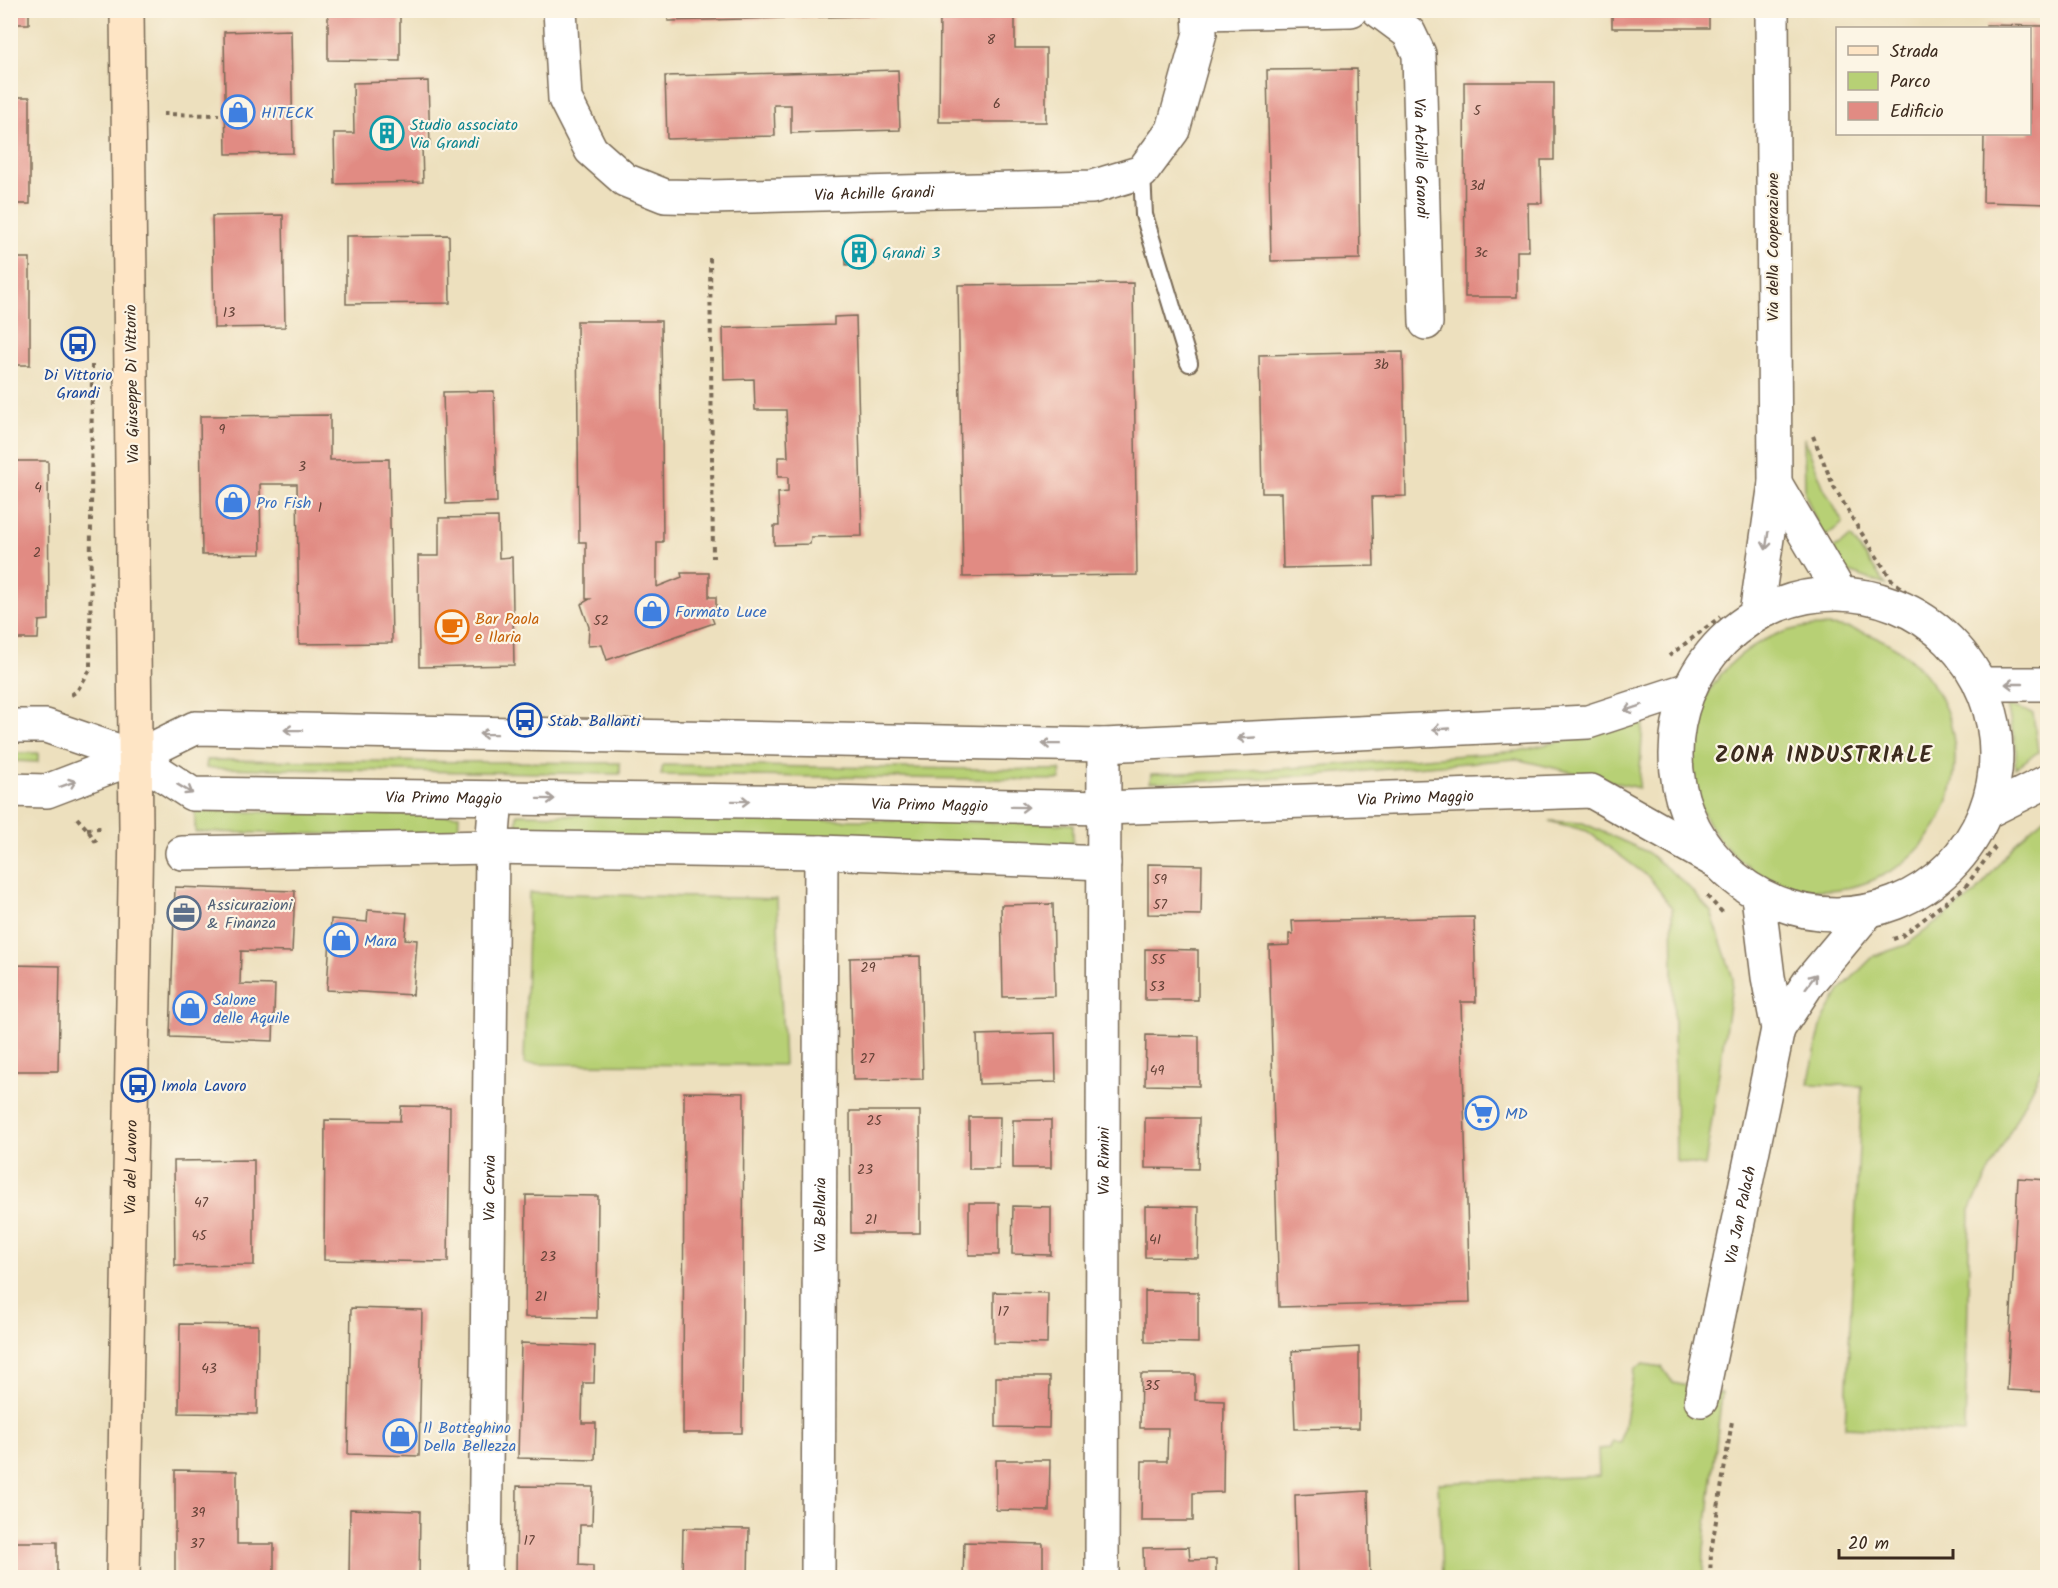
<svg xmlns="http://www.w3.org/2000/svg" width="2058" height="1588" viewBox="0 0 2058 1588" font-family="Kalam,sans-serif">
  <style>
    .green { fill: #b7d075; stroke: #797d4a; stroke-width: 1.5 }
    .building { fill: #e18b83 }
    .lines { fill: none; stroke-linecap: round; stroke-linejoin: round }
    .service-casing { stroke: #796a56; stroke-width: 20 }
    .minor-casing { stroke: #796a56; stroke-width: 36 }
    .tertiary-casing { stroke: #796a56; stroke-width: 36 }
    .secondary-casing { stroke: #796a56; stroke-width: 36 }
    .path { stroke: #796a56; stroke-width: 4; stroke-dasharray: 4.5 4.5; stroke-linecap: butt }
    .service { stroke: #fff; stroke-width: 16 }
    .minor { stroke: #fff; stroke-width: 33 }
    .tertiary { stroke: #fff; stroke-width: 33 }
    .secondary { stroke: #fee5c5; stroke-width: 33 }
    .oneway { stroke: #a79f9a }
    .labels { text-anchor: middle; stroke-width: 4.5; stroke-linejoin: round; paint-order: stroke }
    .number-label { font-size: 14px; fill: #644237 }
    .shop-label { font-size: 16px; fill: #366cbe; stroke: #fcf5e5; text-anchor: start }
    .culture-label { font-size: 16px; fill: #0d838f; stroke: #fcf5e5; text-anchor: start }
    .street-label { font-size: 16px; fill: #3b2a1e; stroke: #fcf5e5 }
    .transit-label { font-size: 16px; fill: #164399; stroke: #fcf5e5; text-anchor: start }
    .food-label { font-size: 16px; fill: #c56008; stroke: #fcf5e5; text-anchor: start }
    .service-label { font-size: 16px; fill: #4e5e75; stroke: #fcf5e5; text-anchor: start }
    .district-label { font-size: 22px; font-weight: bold; letter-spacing: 1.5px; fill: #3b2a1e; stroke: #fcf5e5 }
  </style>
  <rect width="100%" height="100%" fill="#fcf5e5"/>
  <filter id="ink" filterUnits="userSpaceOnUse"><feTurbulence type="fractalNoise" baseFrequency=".0167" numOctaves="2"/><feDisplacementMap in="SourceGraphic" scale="12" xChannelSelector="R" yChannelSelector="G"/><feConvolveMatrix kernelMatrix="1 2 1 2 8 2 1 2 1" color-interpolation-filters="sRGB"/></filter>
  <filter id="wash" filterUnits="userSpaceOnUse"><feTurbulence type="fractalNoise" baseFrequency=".008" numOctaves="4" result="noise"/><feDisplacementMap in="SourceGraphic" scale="24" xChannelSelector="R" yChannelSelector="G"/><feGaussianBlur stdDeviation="1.35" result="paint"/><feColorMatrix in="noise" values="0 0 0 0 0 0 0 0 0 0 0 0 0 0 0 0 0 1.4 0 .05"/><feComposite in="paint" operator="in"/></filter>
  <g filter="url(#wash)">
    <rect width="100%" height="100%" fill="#ede0be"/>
    <!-- green -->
    <path class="green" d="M1804,438L1823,486L1843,523L1823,538L1805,494Z
      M1851,537L1886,585L1846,571L1832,550Z
      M1691 758a132 132 0 1 1 264 0a132 132 0 1 1-264 0Z
      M2007,705L2033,713L2038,752L2015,768L2016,748Z
      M1643,721L1639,788L1516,759L1251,780L1150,782L1151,774L1250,771L1519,751Z
      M11,753H38V762L11,761Z
      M207,760L620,763V774L206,768Z
      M663,765L1061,770L1060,780L661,775Z
      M195,811L459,815L458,836L195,832Z
      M517,814L1073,824V848L516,837Z
      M2047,815V1058L1970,1210L1965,1433L1845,1427L1862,1086L1808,1084L1822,1022L1841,989L1874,956L1906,945L1976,893L2015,843Z
      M1549,821L1583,823L1647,852L1685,883L1711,912L1733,978L1705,1166L1676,1161L1672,908L1650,878L1587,831Z
      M529,893L777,899L784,1065L524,1064Z
      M1643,1364L1662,1367L1673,1383L1722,1393L1704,1549L1703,1577H1442L1438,1483L1599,1476L1598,1449L1610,1448L1612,1441L1621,1443L1634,1369Z"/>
    <g id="blocks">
      <!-- building -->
      <path class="building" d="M10,10H29V24H10Z
        M328,10H400V61L328,60Z
        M668,10H901V15L668,21Z
        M940,10H1015V48H1046V122H939Z
        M1612,10H1709V28H1612Z
        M1986,25L2048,26V204L1983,202L1984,134H2030V28H1986Z
        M291,30L293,153L226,154L224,32Z
        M1357,69L1360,259L1271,261L1267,70Z
        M898,70L900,130L791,133V105H774L775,136L667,139L665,76Z
        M428,81L430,146H422L423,182L335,184L334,133H354L353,83Z
        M1464,82H1554V160H1541L1542,203H1528L1529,251H1517V297H1465Z
        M10,97H30V204H10Z
        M283,215L285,327L214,328L212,216Z
        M449,235L450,303L346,304V236Z
        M872,239L874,264L846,265L845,240Z
        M10,258H30V365H10Z
        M1133,283L1137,575L963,577L958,285Z
        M856,316L862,536L811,537L810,544L774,545V526H779L778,493L788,492V477H778V457H788L786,410H755L754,379L724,380L723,328L834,325V317Z
        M577,321H661L663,542H657V587L682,577L681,573H709V597H716V609L709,610L714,623L607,660L602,645L588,646L589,627L581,604L590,599H586V542H579Z
        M1403,352L1406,496L1372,497L1374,566L1283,568L1281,493H1262L1259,355Z
        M494,391L497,502L446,504L443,392Z
        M330,415V460L389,459L392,643L299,644L297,484H260L261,554L202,555L200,416Z
        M10,461H48L49,620L39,621L38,639H10Z
        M498,517L499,558L512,557L514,665L419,667L418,556H439V518Z
        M1148,864L1202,865L1201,915L1148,914Z
        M175,887L295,891L292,952L241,951L240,984L275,985L273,1041L170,1037Z
        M1053,904L1055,996L1003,997L1001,905Z
        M368,910L407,913L405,939L417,940L413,995L327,990L331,919L367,922Z
        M1474,917L1476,1002H1461L1470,1302L1279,1307L1269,946L1289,945V934H1293L1292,921Z
        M1145,949L1198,950V1000H1145Z
        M920,956L923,1079L853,1080L850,958Z
        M10,965L60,966L58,1071H10Z
        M1055,1033L1056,1082L979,1084L977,1035Z
        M1146,1035L1199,1036V1086L1145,1085Z
        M684,1092L744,1093L742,1433H683Z
        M401,1106L450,1107L448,1262L324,1260L325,1120L400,1121Z
        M850,1111H920V1233H851Z
        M969,1117H1000L999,1169H969Z
        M1145,1118H1199L1198,1169L1145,1168Z
        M1013,1120H1051V1168H1013Z
        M254,1160V1265L175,1266L174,1161Z
        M2018,1178L2048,1180V1392L2007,1390Z
        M526,1195L598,1196L597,1318L525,1317Z
        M969,1203H999V1255H969Z
        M1013,1206L1051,1207V1255L1012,1254Z
        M1145,1206L1199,1207L1198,1258L1145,1257Z
        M1145,1291L1198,1292V1343L1145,1342Z
        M994,1292L1048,1293L1047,1344L994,1343Z
        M351,1308L422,1310L419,1456L348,1454Z
        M180,1324L258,1325L257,1414L179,1413Z
        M521,1343L595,1346L594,1383H583L582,1423H596L595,1460L518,1458Z
        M1359,1347V1428L1295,1429L1292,1351Z
        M1141,1374H1195V1400L1224,1401L1223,1492L1193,1493V1521H1141L1142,1461H1167L1168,1428H1140Z
        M996,1377H1050L1049,1428L996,1427Z
        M996,1460H1050L1049,1511L996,1510Z
        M175,1470L237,1471V1544H274V1578H175Z
        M517,1486L593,1487L592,1525H580L579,1565L593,1566V1578H516Z
        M1368,1491L1370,1575L1297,1578L1295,1495Z
        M350,1509L420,1511L419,1578H349Z
        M683,1528L749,1529L748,1578H682Z
        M10,1542H57V1578H10Z
        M964,1542L1043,1544V1573L1056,1574V1578H963Z
        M1189,1547L1190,1560L1216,1559V1578H1144L1143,1548Z"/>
    </g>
  </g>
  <g filter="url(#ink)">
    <use href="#blocks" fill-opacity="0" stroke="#796a56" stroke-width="1.5"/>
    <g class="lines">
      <defs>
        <path id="service" d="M1142,172L1144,215L1189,363"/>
        <g id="minor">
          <path id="s1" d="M560,10L565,99L591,150L625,180L665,196L710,197L1092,187L1142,172L1173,130L1200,33L1199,10"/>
          <path id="s2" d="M1378,10L1409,33L1419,54L1426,323"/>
          <path d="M1199,13L1351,10"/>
          <path d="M182,853L492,847L821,852L1104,863"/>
          <path d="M1778,1029L1809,982L1866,914"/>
          <path id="s3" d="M1701,1400L1778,1029L1768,977L1758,896"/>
          <path id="s4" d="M485,1578L492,847L496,798"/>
          <path id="s5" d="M818,1578L821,852"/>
          <path id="s6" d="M1102,1578L1104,745"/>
        </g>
        <g id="tertiary">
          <path d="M1775,483L1840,593"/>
          <circle cx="1836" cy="754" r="160"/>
          <path d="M1756,614L1775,483L1772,10"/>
          <path d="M1981,684H2048"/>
          <path id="s7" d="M10,726H46L136,757L192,794L827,802L1103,808L1591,791L1715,861"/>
          <path d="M10,790L47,791L136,757L195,728L1104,745L1588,722L1689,689"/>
          <path d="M1988,811L2048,781"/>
        </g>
        <g id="secondary">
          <path id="s8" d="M123,1578L136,828L127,10"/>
        </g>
      </defs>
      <!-- service casing -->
      <use href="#service" class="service-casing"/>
      <!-- minor casing -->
      <use href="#minor" class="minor-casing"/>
      <!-- tertiary casing -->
      <use href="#tertiary" class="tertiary-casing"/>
      <!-- secondary casing -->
      <use href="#secondary" class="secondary-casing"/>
      <!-- path -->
      <path class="path" d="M163,114L219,115
        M710,258L713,558
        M1813,436L1833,485L1855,523L1892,580L1974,648
        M1669,656L1720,617
        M71,695L77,691L90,670L92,365
        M2044,720L2047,746
        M77,818L87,829L98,845
        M87,829L101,828
        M1707,896L1723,913
        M1893,939L1902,936L1965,887L1995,847
        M1710,1578L1711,1552L1732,1421"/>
      <!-- service -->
      <use href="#service" class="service"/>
      <!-- minor -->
      <use href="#minor" class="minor"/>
      <!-- tertiary -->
      <use href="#tertiary" class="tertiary"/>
      <!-- secondary -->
      <use href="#secondary" class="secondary"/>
    </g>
    <!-- one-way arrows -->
    <defs><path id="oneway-shaft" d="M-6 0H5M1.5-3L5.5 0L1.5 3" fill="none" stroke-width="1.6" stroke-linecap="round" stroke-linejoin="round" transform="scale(1.5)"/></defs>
    <g class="oneway">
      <use href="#oneway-shaft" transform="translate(1767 541) rotate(98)"/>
      <use href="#oneway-shaft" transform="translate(2014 684) rotate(180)"/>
      <use href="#oneway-shaft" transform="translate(1633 708) rotate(162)"/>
      <use href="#oneway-shaft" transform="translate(1441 729) rotate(177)"/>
      <use href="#oneway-shaft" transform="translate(293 730) rotate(-179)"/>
      <use href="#oneway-shaft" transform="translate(488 734) rotate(-179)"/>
      <use href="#oneway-shaft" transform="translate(1246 738) rotate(177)"/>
      <use href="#oneway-shaft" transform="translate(1051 744) rotate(-179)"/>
      <use href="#oneway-shaft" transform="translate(68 784) rotate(-21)"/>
      <use href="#oneway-shaft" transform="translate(185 789) rotate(31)"/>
      <use href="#oneway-shaft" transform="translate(546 799) rotate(1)"/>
      <use href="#oneway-shaft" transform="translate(741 801) rotate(1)"/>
      <use href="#oneway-shaft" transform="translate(1020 807) rotate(1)"/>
      <use href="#oneway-shaft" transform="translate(1811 981) rotate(-53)"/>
    </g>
  </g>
  <!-- icons -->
  <defs>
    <symbol id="shop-ring" viewBox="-11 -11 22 22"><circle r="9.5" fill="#fcf5e5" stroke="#3f7fe0" stroke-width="1.5"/><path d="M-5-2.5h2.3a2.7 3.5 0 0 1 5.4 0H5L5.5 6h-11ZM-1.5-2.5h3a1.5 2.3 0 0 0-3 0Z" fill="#3f7fe0"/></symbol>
    <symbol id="building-ring" viewBox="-11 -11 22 22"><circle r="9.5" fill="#fcf5e5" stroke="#0f9aa8" stroke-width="1.5"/><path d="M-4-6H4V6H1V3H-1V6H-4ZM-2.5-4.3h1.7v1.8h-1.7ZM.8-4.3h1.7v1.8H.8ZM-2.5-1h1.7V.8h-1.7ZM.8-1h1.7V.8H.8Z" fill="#0f9aa8"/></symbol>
    <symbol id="bus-ring" viewBox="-11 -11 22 22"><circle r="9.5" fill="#fcf5e5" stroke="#1a4fb4" stroke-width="1.5"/><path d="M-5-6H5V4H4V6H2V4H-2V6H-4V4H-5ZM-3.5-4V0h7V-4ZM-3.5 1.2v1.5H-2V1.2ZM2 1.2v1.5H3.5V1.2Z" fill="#1a4fb4"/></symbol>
    <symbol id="cafe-ring" viewBox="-11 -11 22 22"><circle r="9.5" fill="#fcf5e5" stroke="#e8710a" stroke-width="1.5"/><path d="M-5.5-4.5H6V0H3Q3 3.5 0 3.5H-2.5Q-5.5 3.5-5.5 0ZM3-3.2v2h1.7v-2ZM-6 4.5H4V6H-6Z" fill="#e8710a"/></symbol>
    <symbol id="office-ring" viewBox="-11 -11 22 22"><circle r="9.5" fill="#fcf5e5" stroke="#5c6f8a" stroke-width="1.5"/><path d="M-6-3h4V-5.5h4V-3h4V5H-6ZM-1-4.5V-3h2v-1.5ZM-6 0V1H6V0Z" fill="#5c6f8a"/></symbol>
    <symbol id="supermarket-ring" viewBox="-11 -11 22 22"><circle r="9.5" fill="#fcf5e5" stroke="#3f7fe0" stroke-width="1.5"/><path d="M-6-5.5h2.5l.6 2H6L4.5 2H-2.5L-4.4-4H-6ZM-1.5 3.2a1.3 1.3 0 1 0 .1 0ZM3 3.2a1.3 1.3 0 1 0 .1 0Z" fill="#3f7fe0"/></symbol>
  </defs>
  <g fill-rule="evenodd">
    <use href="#shop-ring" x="219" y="93" width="38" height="38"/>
    <use href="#building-ring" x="368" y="114" width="38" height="38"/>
    <use href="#building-ring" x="840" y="233" width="38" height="38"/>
    <use href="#bus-ring" x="59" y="325" width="38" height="38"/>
    <use href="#shop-ring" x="214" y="483" width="38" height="38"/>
    <use href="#shop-ring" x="633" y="592" width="38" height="38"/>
    <use href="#cafe-ring" x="433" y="608" width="38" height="38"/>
    <use href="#bus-ring" x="506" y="701" width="38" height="38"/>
    <use href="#office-ring" x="165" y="894" width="38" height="38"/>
    <use href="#shop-ring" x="322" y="921" width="38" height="38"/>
    <use href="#shop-ring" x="171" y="989" width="38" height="38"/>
    <use href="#bus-ring" x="119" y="1066" width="38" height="38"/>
    <use href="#supermarket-ring" x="1463" y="1094" width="38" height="38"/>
    <use href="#shop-ring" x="381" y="1417" width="38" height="38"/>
  </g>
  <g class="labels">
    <!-- number labels -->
    <g class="number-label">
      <text x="991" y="44">8</text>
      <text x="997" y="108">6</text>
      <text x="1477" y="115">5</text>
      <text x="1477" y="190">3d</text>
      <text x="1481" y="257">3c</text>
      <text x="229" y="317">13</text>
      <text x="1381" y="369">3b</text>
      <text x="222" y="434">9</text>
      <text x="302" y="471">3</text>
      <text x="38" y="492">4</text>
      <text x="320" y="512">1</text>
      <text x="37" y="557">2</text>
      <text x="601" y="625">52</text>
      <text x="1160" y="884">59</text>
      <text x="1160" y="909">57</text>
      <text x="1158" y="964">55</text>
      <text x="868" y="972">29</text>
      <text x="1157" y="991">53</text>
      <text x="867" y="1063">27</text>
      <text x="1157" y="1075">49</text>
      <text x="874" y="1125">25</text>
      <text x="865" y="1174">23</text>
      <text x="201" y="1207">47</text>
      <text x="871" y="1224">21</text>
      <text x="199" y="1240">45</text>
      <text x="1155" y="1244">41</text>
      <text x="548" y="1261">23</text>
      <text x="541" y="1301">21</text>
      <text x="1003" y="1316">17</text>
      <text x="209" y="1373">43</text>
      <text x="1152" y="1390">35</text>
      <text x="198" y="1517">39</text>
      <text x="529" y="1545">17</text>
      <text x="197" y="1548">37</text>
    </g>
    <!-- shop labels -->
    <g class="shop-label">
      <text x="261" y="118">HITECK</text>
      <text x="256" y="508">Pro Fish</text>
      <text x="675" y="617">Formato Luce</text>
      <text x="364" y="946">Mara</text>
      <text x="213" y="1005">Salone<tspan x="213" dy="18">delle Aquile</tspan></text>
      <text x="1505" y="1119">MD</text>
      <text x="423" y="1433">Il Botteghino<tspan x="423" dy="18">Della Bellezza</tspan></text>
    </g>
    <!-- culture labels -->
    <g class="culture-label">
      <text x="410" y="130">Studio associato<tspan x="410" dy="18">Via Grandi</tspan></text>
      <text x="882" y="258">Grandi 3</text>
    </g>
    <!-- street labels -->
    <g class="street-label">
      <text dy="6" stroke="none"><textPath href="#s2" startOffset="166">Via Achille Grandi</textPath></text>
      <text dy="6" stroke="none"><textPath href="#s1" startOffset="444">Via Achille Grandi</textPath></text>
      <text transform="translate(1772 247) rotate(-90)" y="6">Via della Cooperazione</text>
      <text transform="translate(131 384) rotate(-91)" y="6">Via Giuseppe Di Vittorio</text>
      <text dy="6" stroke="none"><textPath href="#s7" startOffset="450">Via Primo Maggio</textPath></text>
      <text dy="6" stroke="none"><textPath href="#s7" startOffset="1422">Via Primo Maggio</textPath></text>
      <text dy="6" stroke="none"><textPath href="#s7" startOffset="936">Via Primo Maggio</textPath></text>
      <text dy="6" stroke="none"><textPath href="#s6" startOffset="417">Via Rimini</textPath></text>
      <text dy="6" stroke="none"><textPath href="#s8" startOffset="411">Via del Lavoro</textPath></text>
      <text dy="6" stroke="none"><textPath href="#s4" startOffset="390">Via Cervia</textPath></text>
      <text dy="6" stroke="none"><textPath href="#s3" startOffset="189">Via Jan Palach</textPath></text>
      <text dy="6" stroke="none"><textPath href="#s5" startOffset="363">Via Bellaria</textPath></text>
    </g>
    <!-- transit labels -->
    <g class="transit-label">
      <text x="78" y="380" text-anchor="middle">Di Vittorio<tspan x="78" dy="18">Grandi</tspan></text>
      <text x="548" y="726">Stab. Ballanti</text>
      <text x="161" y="1091">Imola Lavoro</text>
    </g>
    <!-- food labels -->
    <g class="food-label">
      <text x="475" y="624">Bar Paola<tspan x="475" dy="18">e Ilaria</tspan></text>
    </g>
    <!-- service labels -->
    <g class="service-label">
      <text x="207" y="910">Assicurazioni<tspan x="207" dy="18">&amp; Finanza</tspan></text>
    </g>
    <!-- district labels -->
    <g class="district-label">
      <text x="1824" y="762">ZONA INDUSTRIALE</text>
    </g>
  </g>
  <!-- margin -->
  <rect width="2058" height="1588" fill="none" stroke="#fcf5e5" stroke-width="36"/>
  <!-- legend -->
  <rect x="1836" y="27" width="195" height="108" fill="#fcf5e5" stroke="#afa495" stroke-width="1.5"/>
  <rect x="1848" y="46" width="30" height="9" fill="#fee5c5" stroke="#afa495" stroke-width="1.5"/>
  <text x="1890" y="57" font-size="18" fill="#3b2a1e">Strada</text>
  <rect x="1848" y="72" width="30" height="18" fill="#b7d075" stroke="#afa495" stroke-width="1.5"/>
  <text x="1890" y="87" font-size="18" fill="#3b2a1e">Parco</text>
  <rect x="1848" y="102" width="30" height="18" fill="#e18b83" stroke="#afa495" stroke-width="1.5"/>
  <text x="1890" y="117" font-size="18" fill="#3b2a1e">Edificio</text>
  <!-- scale -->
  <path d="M1839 1549v9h114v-9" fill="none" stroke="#3b2a1e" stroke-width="3"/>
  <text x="1848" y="1549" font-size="18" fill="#3b2a1e" stroke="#fcf5e5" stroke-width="4.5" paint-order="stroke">20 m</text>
</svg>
